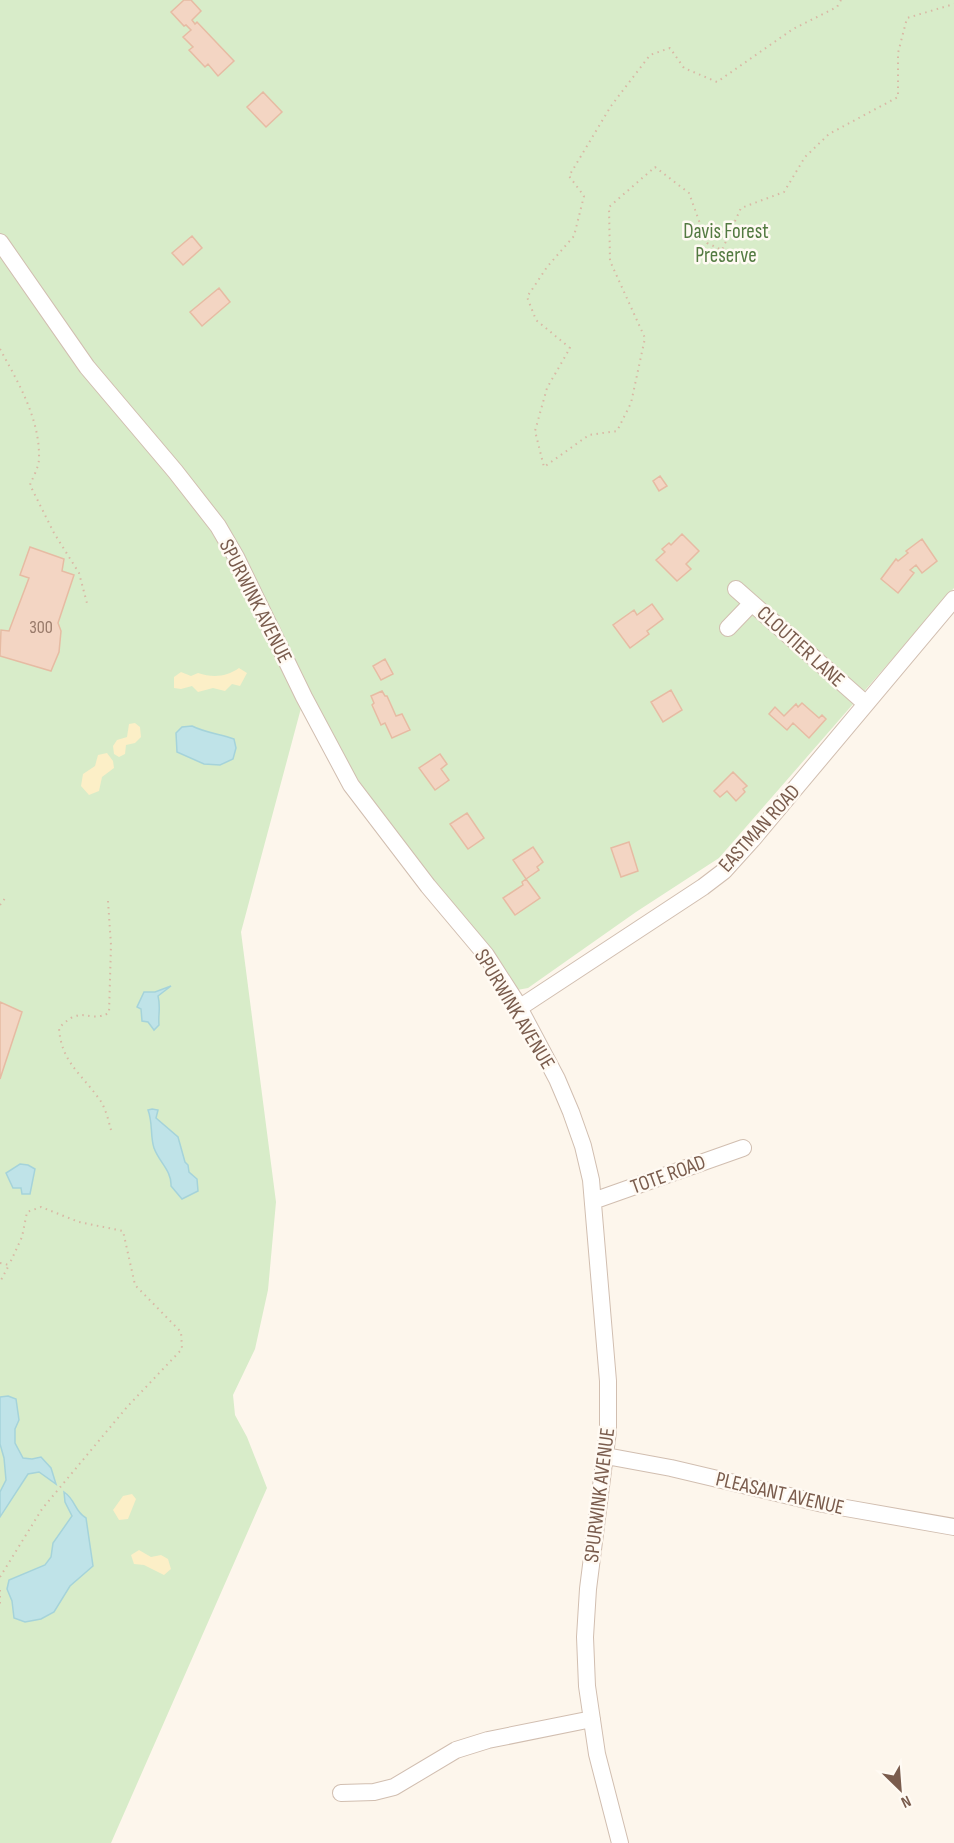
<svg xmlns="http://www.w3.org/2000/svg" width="954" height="1843" viewBox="0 0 954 1843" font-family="'Sofia Sans Condensed',sans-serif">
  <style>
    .green { fill: #d8ecc9 }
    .sand { fill: #fcefc7 }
    .water { fill: #bfe3e8; stroke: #a5d3da; stroke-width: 1.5 }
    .building { fill: #f3d5c3; stroke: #e6bba3; stroke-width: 1.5 }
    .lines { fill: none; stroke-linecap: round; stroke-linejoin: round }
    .minor-casing { stroke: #d1beb0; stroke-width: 18 }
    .path { stroke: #d9b8a5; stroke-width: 2; stroke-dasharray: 1.5 4.5; stroke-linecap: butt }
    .minor { stroke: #fff; stroke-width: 16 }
    .labels { text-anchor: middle; stroke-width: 5; stroke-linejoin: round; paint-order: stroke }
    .number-label { font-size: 18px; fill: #987a6a }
    .park-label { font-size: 21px; fill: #537a41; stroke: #fffaf3 }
    .street-label { font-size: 21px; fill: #7a5c4d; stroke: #fffaf3 }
  </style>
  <rect width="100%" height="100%" fill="#fdf6ec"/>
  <!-- green -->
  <path class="green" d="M0,0H954V588L719,858L636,912L528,988L517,990L490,951L380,813L304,697L241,932L276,1202L268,1290L255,1349L233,1395L235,1415L247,1437L267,1488L111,1843H0Z"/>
  <!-- sand -->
  <path class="sand" d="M239,668L247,673L240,686L232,684L225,691L213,688L198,692L192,686L181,689L174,688V677L181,672L191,676L198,673C213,678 226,677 239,668Z
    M135,723L140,727L141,737L135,743L126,745L125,754L119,757L114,754L113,746L117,740L127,737L129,724Z
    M107,753L113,761L114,768L102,777L99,791L89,795L81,786L83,774L95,766L98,755Z
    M132,1494L136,1499L128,1519L119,1520L113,1510L123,1496Z
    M139,1550L151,1557L161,1555L168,1559L171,1569L164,1575L144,1565L134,1564L131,1555Z"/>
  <!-- water -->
  <path class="water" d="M192,726C206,733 220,734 234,739L236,748L233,759L220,765L204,764L177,752L176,733L182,727Z
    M171,986L158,996C161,1007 158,1014 159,1025L154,1030L148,1022L142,1021L141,1009L137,1007L144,992H155Z
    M152,1109L158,1110L156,1118L178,1137L185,1162L188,1165L189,1172L197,1179L198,1191L182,1199L171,1186C172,1171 159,1162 154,1148C150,1136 153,1123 148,1110Z
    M20,1164L28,1165L35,1169L30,1194H22L21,1188H13L6,1173Z
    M8,1396L16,1399L19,1420L15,1429V1443L23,1458L32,1459L41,1457L51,1468L56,1484L39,1472L28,1474L0,1517V1492L6,1480L4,1458L0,1444V1397Z
    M64,1492C76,1500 74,1511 86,1518L93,1566L70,1586L54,1612L41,1619L25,1622L14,1618L12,1601L7,1589L9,1580L45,1565L51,1557L53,1543L72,1516L65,1502Z"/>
  <!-- building -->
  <path class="building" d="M184,0H191L201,11L192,20L195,24L197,22L234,61L218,76L208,64L205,67L189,50L193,47L183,37L191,30L186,25L184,26L171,12Z
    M263,92L282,112L266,127L247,107Z
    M192,236L202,248L183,265L172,253Z
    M219,288L230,302L202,326L190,312Z
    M660,476L667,486L659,491L653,481Z
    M682,534L699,551L686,564L691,569L677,581L656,560L665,552L662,549L669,543L671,545Z
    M922,539L937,561L922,573L916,565L910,570L914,573L898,593L881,579L896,559L898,561L908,553L906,551Z
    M30,547L64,559L62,571L74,575L58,623L61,631L59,652L51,671L0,656L1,630L9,631L29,578L20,575Z
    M652,604L663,619L647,631L649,634L630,648L613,625L634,610L637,615Z
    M385,659L393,674L381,680L373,666Z
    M671,690L682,710L663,722L651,702Z
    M382,691L385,696H387L396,716L402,714L410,730L392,738L385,723L381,725L372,705L374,703L371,696Z
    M802,703L819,718L822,715L826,719L809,738L793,723L787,730L769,714L775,707L784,716L796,704L798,707Z
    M440,754L447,764L441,769L449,780L435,790L419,768Z
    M733,772L747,786L743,789L745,792L736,801L727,791L720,797L714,791Z
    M467,813L484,838L468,849L450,824Z
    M629,842L638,871L621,877L611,848Z
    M533,847L543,862L537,867L539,870L526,879L513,860Z
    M526,879L540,898L515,915L503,898L523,885L522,882Z
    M0,1002L22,1012L0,1079Z"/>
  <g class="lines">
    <defs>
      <path id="minor" d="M0,242L87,367L175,471L218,526L236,557L304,697L351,785L428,886L486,955L515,1000L557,1079L571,1112L583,1146L591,1180L608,1381V1431L588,1589L585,1637L587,1686L597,1754L620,1843
        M736,589L865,703
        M728,628L752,603
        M519,1008L703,887L724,871L752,840L954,599
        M593,1201L743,1148
        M606,1456L671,1468L823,1504L954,1527
        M341,1793L374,1792L394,1787L456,1750L488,1740L592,1719"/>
    </defs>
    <!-- minor casing -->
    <use href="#minor" class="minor-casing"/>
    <!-- path -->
    <path class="path" d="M841,0L837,7L793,29L717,82L684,68L670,48L650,55L611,106L569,176L584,196L574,236L547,267L527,297L536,320L570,348L547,388L535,431L544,467L589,435L617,431L631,403L645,338L610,261L609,207L655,167L689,193L707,243L722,250L741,208L784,192L805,157L829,134L898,97V53L907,18L954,4
      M0,349C18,382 40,419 39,458C39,467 33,477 30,485L54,533L79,573L88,607
      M108,901L111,945L109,1013C87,1024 83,1003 59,1028C61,1060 79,1072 97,1096C105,1105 108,1119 111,1130
      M0,905L6,897
      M0,1263L9,1265L0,1282
      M0,1577L42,1509L127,1407L182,1349L181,1332L135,1285L123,1231L79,1222L41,1207L27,1212L22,1237L9,1265
      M0,1590V1606"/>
    <!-- minor -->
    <use href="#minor" class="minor"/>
  </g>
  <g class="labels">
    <!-- number labels -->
    <g class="number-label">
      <text x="41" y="633">300</text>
    </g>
    <!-- park labels -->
    <g class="park-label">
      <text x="726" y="238">Davis Forest<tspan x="726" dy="24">Preserve</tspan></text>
    </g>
    <!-- street labels -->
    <g class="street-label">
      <text transform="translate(256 601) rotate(63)" y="7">SPURWINK AVENUE</text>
      <text transform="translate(801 646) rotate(42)" y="7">CLOUTIER LANE</text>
      <text transform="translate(759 828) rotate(-48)" y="7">EASTMAN ROAD</text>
      <text transform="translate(515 1009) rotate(59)" y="7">SPURWINK AVENUE</text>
      <text transform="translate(668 1174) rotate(-20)" y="7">TOTE ROAD</text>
      <text transform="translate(780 1493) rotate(13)" y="7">PLEASANT AVENUE</text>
      <text transform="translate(599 1495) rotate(-83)" y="7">SPURWINK AVENUE</text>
    </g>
  </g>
  <!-- north arrow -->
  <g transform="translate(900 1789) rotate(155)" stroke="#fffaf3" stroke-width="4.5" paint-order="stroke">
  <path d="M0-4.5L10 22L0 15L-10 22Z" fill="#7a5c4d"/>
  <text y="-9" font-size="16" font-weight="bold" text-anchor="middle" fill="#7a5c4d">N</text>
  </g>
</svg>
